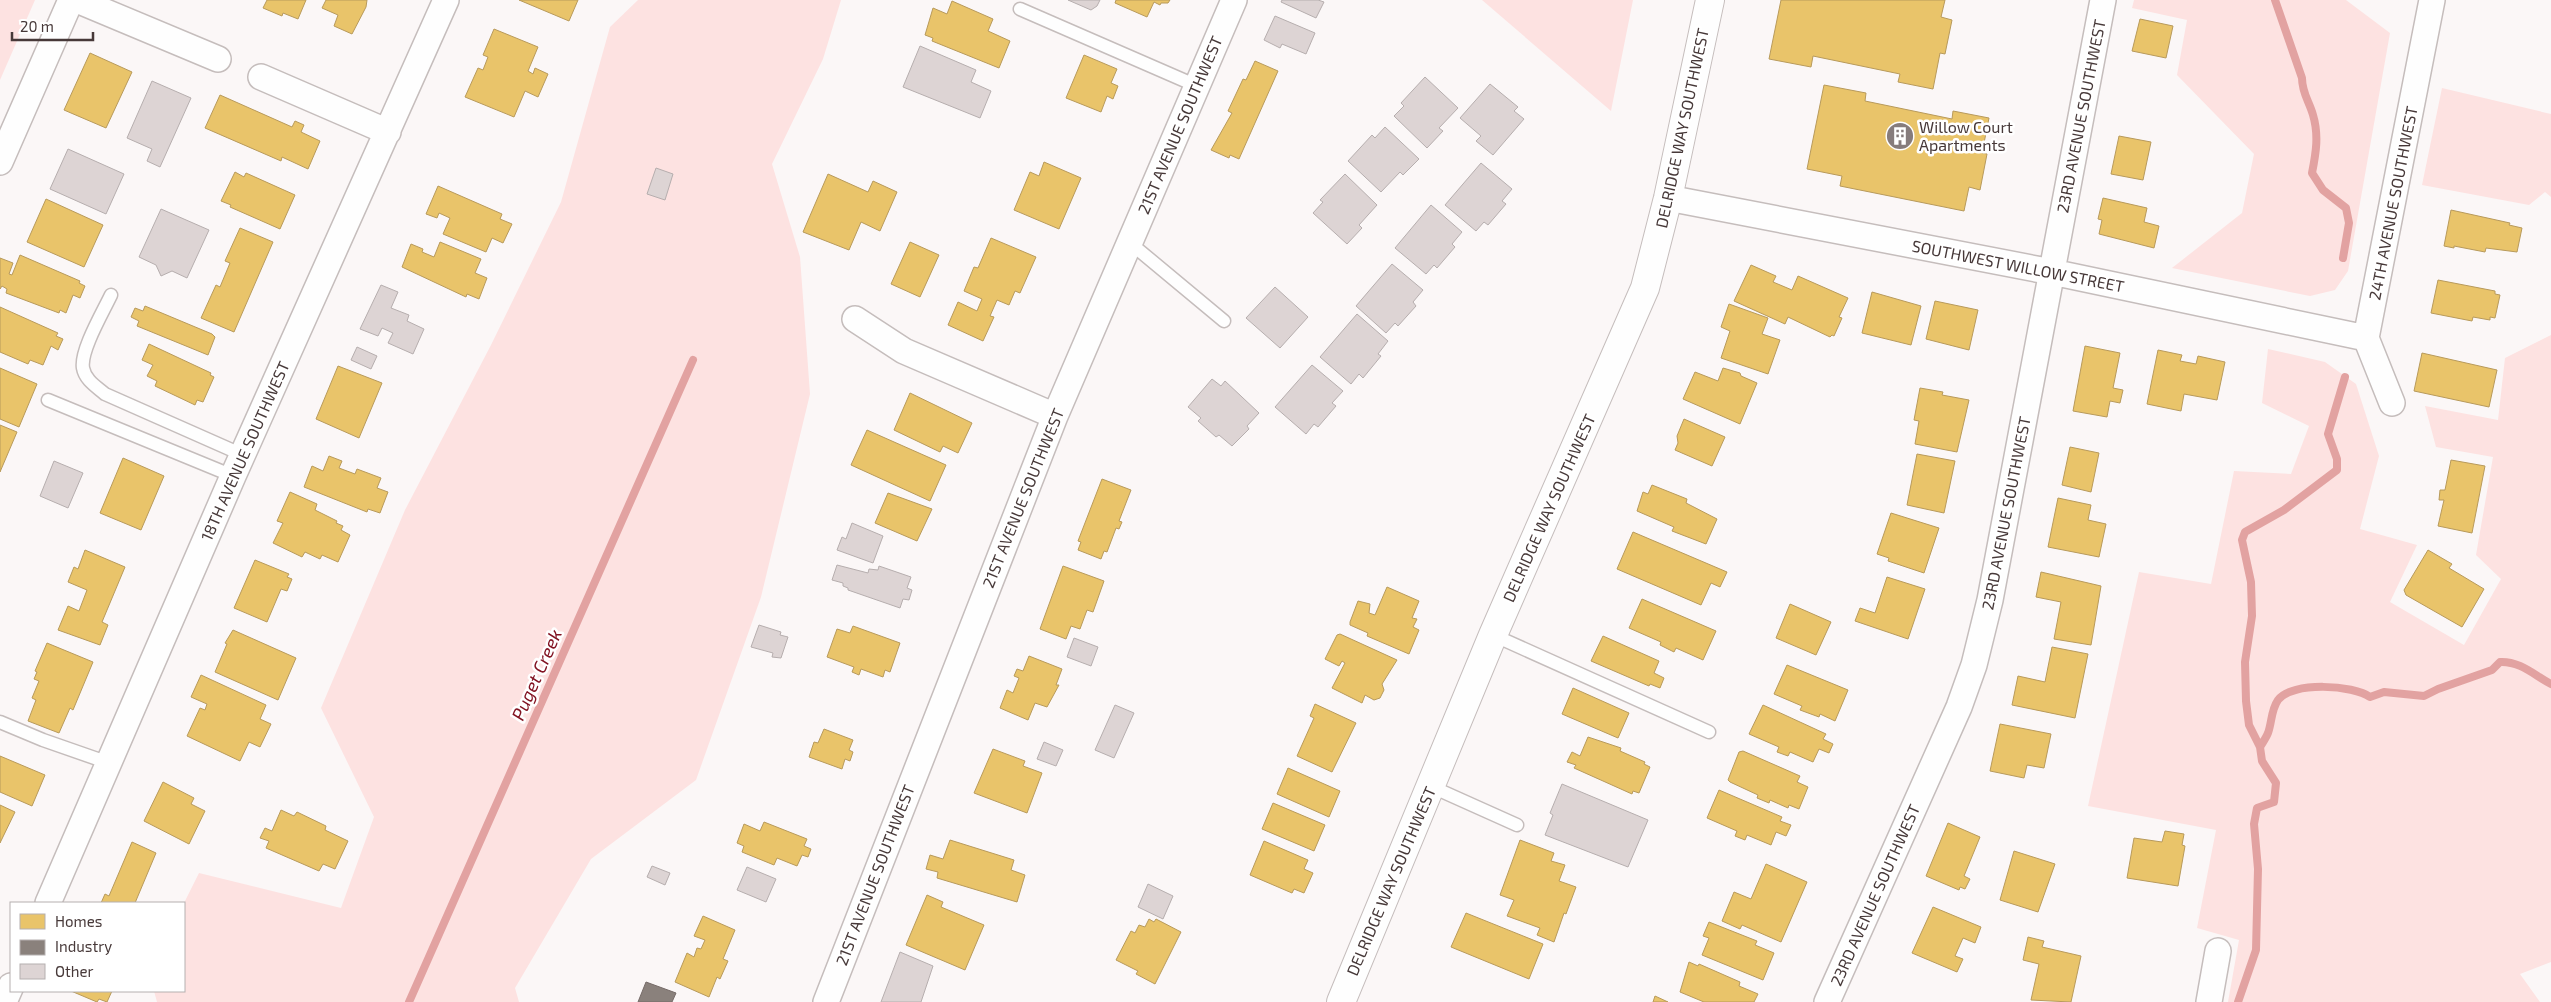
<svg xmlns="http://www.w3.org/2000/svg" width="2551" height="1002" viewBox="0 0 2551 1002" font-family="'Exo 2',sans-serif">
  <style>
    .green { fill: #fde2e1 }
    .homes { fill: #e9c46a; stroke: #b89a5b }
    .industry { fill: #8a817c; stroke: #766b68 }
    .lines { fill: none; stroke-linecap: round; stroke-linejoin: round }
    .stream { stroke: #e2a2a1; stroke-width: 8 }
    .building { fill: #ddd4d4; stroke: #b6aeae }
    .service-casing { stroke: #c5bdbc; stroke-width: 15 }
    .minor-casing { stroke: #c5bdbc; stroke-width: 28 }
    .secondary-casing { stroke: #c5bdbc; stroke-width: 30 }
    .service { stroke: #fefefe; stroke-width: 12 }
    .minor { stroke: #fefefe; stroke-width: 25 }
    .secondary { stroke: #fefefe; stroke-width: 28 }
    .labels { text-anchor: middle; stroke-width: 5; stroke-linejoin: round; paint-order: stroke }
    .street-label { font-size: 16px; fill: #473939; stroke: #fff }
    .poi-label { font-size: 16px; fill: #473939; stroke: #fff; text-anchor: start }
    .water-label { font-size: 18px; font-style: italic; fill: #821322; stroke: #fff }
  </style>
  <rect width="100%" height="100%" fill="#fbf7f7"/>
  <!-- green -->
  <path class="green" d="M0,0H35L0,80Z
    M638,0H841L823,59L772,164L800,257L810,394L761,597L696,780L591,859L515,988L519,1002H157L154,991H184V903L199,873L341,908L374,817L321,708L405,510L491,345L561,202L610,27Z
    M1482,0H1633L1611,111Z
    M2134,0H2346L2390,33L2348,271L2335,290L2310,296L2172,268L2242,213L2254,154L2177,75L2187,20L2132,8Z
    M2442,88L2551,114V197L2545,192L2529,205L2422,185Z
    M2551,335V962L2520,974L2540,1002H2228L2239,940L2197,928L2216,830L2088,806L2139,572L2211,584L2234,471L2291,474L2309,426L2262,403L2268,349L2325,362L2356,384L2379,456L2360,529L2417,545L2390,602L2464,645L2501,579L2476,555L2493,457L2436,447L2425,406L2498,420L2505,358Z"/>
  <!-- homes -->
  <path class="homes" d="M267,0H306L298,19L283,13L282,16L263,8Z
    M326,0H367L366,7L352,34L334,26L338,15L322,8Z
    M519,0H578L569,21Z
    M1116,0H1170L1168,3H1161L1160,5L1154,2L1147,17L1115,3Z
    M1781,0H1945L1941,17L1952,20L1945,54L1940,53L1933,89L1898,82L1900,74L1813,56L1811,67L1769,59Z
    M952,1L993,19L988,31L1010,41L999,68L932,41L933,38L925,35L933,8L947,14Z
    M2140,19L2173,26L2166,58L2132,51Z
    M494,29L538,47L528,71L533,74L535,68L548,74L538,97L525,91L514,117L465,97L478,68L483,70L488,57L483,55Z
    M90,53L132,72L106,128L64,110Z
    M1084,55L1117,69L1111,83L1118,86L1113,99L1107,96L1101,112L1066,98Z
    M1255,61L1278,71L1239,159L1230,155L1229,158L1211,150L1232,113L1228,111L1243,79L1246,80Z
    M1824,85L1866,93L1865,101L1952,119L1953,111L1989,118L1982,153L1987,154L1980,190L1969,187L1964,211L1840,186L1842,176L1807,169Z
    M220,95L292,127L295,121L304,125L301,132L320,141L308,169L282,157L281,161L205,128Z
    M2119,136L2151,142L2143,180L2111,174Z
    M1044,162L1081,178L1059,229L1014,210L1030,172L1039,176Z
    M235,172L244,177L246,173L295,195L280,229L230,207L231,205L221,201Z
    M828,174L868,192L873,181L897,192L880,231L861,222L849,250L803,232Z
    M438,186L502,214L500,219L512,224L503,243L492,238L486,252L443,234L450,218L439,213L437,218L426,214Z
    M2103,198L2147,208L2144,222L2159,226L2154,248L2099,234L2102,220L2098,219Z
    M46,199L103,225L84,267L27,242Z
    M2451,210L2510,223L2509,225L2522,228L2517,252L2486,248L2485,252L2454,246V248L2444,246Z
    M240,228L273,242L234,332L201,318L216,285L220,287L230,263L225,261Z
    M991,238L1036,257L1020,293L1015,291L1009,305L997,300L990,316L994,317L983,341L948,325L958,302L977,311L982,299L964,291L974,267L978,268Z
    M440,242L481,259L475,273L487,278L479,299L467,294L466,297L402,267L411,244L423,249L422,252L434,257Z
    M910,242L939,255L920,297L891,284Z
    M20,255L80,281L79,283L85,286L80,298L73,295L66,313L60,310L59,313L6,293L7,289L2,286L0,289V258L13,263L9,274L12,275Z
    M1751,265L1776,276L1773,282L1792,290L1798,276L1848,298L1839,317L1842,318L1834,336L1832,335L1830,337L1788,317L1785,324L1734,301Z
    M2438,280L2495,291V294L2500,295L2495,318L2490,317V320L2473,317L2472,321L2431,313Z
    M1872,292L1921,306L1911,345L1862,333Z
    M1935,301L1978,310L1969,350L1926,339Z
    M1729,304L1768,318L1762,334L1780,340L1768,374L1721,358L1730,331L1721,327Z
    M145,306L212,334L215,337L208,355L137,326L139,321L131,317L135,308L143,311Z
    M0,307L58,333L56,336L63,339L58,350L51,346L43,365L30,360L28,364L0,352Z
    M149,344L211,373L210,375L214,377L203,402L197,400L195,405L155,386L157,381L147,376L153,365L142,360Z
    M2085,346L2120,353L2113,388L2123,390L2120,403L2110,401L2107,417L2073,411Z
    M2158,350L2182,355L2180,361L2196,364L2198,356L2225,362L2217,400L2184,394L2181,411L2147,404Z
    M2422,353L2497,370L2489,407L2414,391Z
    M338,366L382,383L359,438L316,419Z
    M0,368L37,384L19,427L0,419Z
    M1723,368L1740,373L1741,376L1757,383L1740,424L1683,399L1695,372L1718,381Z
    M1920,388L1943,392L1942,395L1969,400L1957,452L1915,444L1919,421L1914,420Z
    M910,393L972,423L958,453L943,446L940,452L894,430Z
    M1684,419L1725,437L1712,466L1675,450L1678,443L1677,436Z
    M0,425L17,432L0,472Z
    M867,430L946,465L930,501L851,465Z
    M2070,447L2099,453L2091,492L2062,485Z
    M1917,454L1955,461L1944,513L1907,505Z
    M329,456L342,461L339,468L355,474L357,469L381,478L377,488L388,492L380,513L368,509L367,512L304,487L312,466L323,471Z
    M123,458L164,476L141,530L100,513Z
    M2451,460L2485,466L2472,533L2438,526L2444,500H2439L2440,490H2445Z
    M1102,479L1131,490L1119,521L1122,522L1119,529L1116,528L1107,552L1104,551L1101,559L1078,550L1081,542L1078,541Z
    M1652,485L1687,499L1686,503L1717,519L1706,544L1672,531L1674,527L1637,511L1643,492L1648,494Z
    M290,492L317,504L315,510L337,521L336,523L343,526L341,530L350,535L338,562L322,555L320,559L305,552L302,557L273,543L283,523L277,521Z
    M888,493L932,509L917,541L875,523Z
    M2058,498L2091,505L2088,520L2106,524L2099,557L2048,547Z
    M1891,513L1939,528L1924,573L1888,561L1889,558L1877,554Z
    M1633,532L1727,572L1720,587L1711,583L1701,605L1617,569Z
    M85,550L125,567L102,622L108,625L100,645L58,630L68,606L79,611L87,590L68,582L74,567L78,569Z
    M2428,550L2452,564L2449,568L2484,589L2462,627L2406,595L2404,590Z
    M255,560L289,574L287,577L292,579L287,591L281,589L267,622L234,608Z
    M1063,566L1104,581L1093,612L1087,610L1080,629L1071,626L1066,639L1040,629Z
    M2041,572L2101,586L2091,645L2054,639L2061,602L2036,597Z
    M1887,577L1925,589L1908,639L1855,621L1860,608L1875,613Z
    M1387,587L1419,601L1412,618L1417,619L1413,627L1419,630L1409,654L1367,636L1368,633L1350,625V622L1358,601L1370,604L1369,613L1375,615Z
    M1642,599L1716,631L1703,660L1676,648L1674,652L1660,645L1661,642L1629,628Z
    M1790,604L1831,622L1816,655L1776,638Z
    M853,626L900,643L890,672L885,670L883,677L861,669L859,675L852,672L854,667L827,657L837,629L850,633Z
    M233,630L296,658L278,700L215,672L227,644L225,643Z
    M1340,634L1397,660L1382,684L1384,690L1380,698L1374,700L1365,695L1362,703L1332,688L1345,663L1342,661L1339,666L1325,659L1337,635Z
    M1603,636L1659,661L1654,673L1664,678L1660,688L1650,684L1649,686L1591,661Z
    M47,643L93,662L73,710L70,708L59,733L28,721L36,700L32,698L39,681L34,679L37,672L35,671Z
    M2052,647L2088,654L2075,718L2012,705L2018,676L2045,682Z
    M1029,656L1062,669L1056,685H1059L1047,707L1035,703L1028,720L1000,708L1007,690L1013,693L1019,678L1014,676L1017,669L1023,671Z
    M1787,665L1848,690L1835,721L1820,714L1819,717L1800,710L1802,706L1774,694Z
    M201,675L266,705L260,719L271,724L260,747L249,742L240,761L187,736L200,708L205,710L207,704L191,697Z
    M1573,688L1629,713L1618,738L1562,714Z
    M1315,704L1356,723L1332,772L1297,756L1314,718L1310,716Z
    M1763,705L1826,734L1823,739L1833,744L1829,753L1819,749L1813,762L1790,752L1788,756L1777,752L1779,747L1749,734Z
    M2000,724L2051,734L2044,768L2027,765L2024,778L1990,771Z
    M824,729L853,740L849,750L853,752L850,761L845,759L842,769L809,757L814,742L818,743Z
    M1588,737L1621,748L1620,751L1645,762L1644,764L1650,767L1639,793L1633,791L1632,794L1574,768L1576,765L1567,762L1572,752L1580,756Z
    M993,749L1025,761L1023,766L1042,773L1027,813L974,793Z
    M1743,751L1800,776L1797,782L1808,787L1799,809L1789,805L1788,808L1770,800L1769,803L1757,798L1758,795L1730,782L1728,780L1739,752Z
    M0,756L45,775L32,806L0,792Z
    M1288,768L1340,791L1329,817L1277,794Z
    M163,782L194,798L191,804L205,811L189,844L144,821Z
    M1719,790L1782,817L1780,821L1791,825L1786,836L1776,832L1771,845L1747,835L1745,840L1735,836L1737,831L1707,818Z
    M1273,803L1325,825L1314,851L1262,829Z
    M0,805L15,812L0,843Z
    M281,810L294,816L297,812L326,826L325,830L348,841L335,869L323,864L319,871L266,848L269,841L260,838L265,828L272,831Z
    M764,822L807,839L804,846L811,849L808,857L802,855L797,866L777,858L774,865L742,852L744,846L737,843L744,824L760,831Z
    M1948,823L1980,837L1964,876L1970,879L1965,889L1960,887L1959,890L1926,876Z
    M2165,831L2184,834L2182,845L2185,846L2178,886L2127,878L2134,838L2162,842Z
    M950,840L1014,860L1011,870L1025,875L1017,902L937,878L938,872L926,869L930,855L943,859Z
    M1520,840L1554,853L1551,861L1565,865L1559,881L1576,887L1566,914L1564,913L1554,942L1537,935L1540,928L1507,916L1514,900L1500,895Z
    M1264,841L1308,860L1304,869L1313,873L1304,893L1294,889L1292,893L1250,875Z
    M132,842L156,853L135,903H101L105,894L109,896Z
    M2014,851L2055,864L2038,912L2000,900Z
    M1766,864L1807,882L1781,942L1742,925L1740,929L1722,921L1734,892L1751,899Z
    M927,895L943,902L941,907L984,925L965,970L906,945Z
    M1933,907L1981,927L1975,943L1963,938L1955,956L1963,959L1957,972L1912,953Z
    M1466,913L1543,944L1529,979L1451,947Z
    M703,916L735,930L723,959L728,961L720,979L717,977L709,997L675,982L687,953L694,957L697,948L701,949L705,940L694,936Z
    M1149,919L1154,922L1156,919L1181,932L1155,984L1136,974L1138,971L1116,960L1131,931L1135,933L1139,925L1145,927Z
    M1709,922L1757,941L1755,945L1774,953L1763,980L1702,955L1709,938L1703,936Z
    M2028,937L2044,941L2042,947L2081,956L2071,1002L2031,1000L2039,964L2023,960Z
    M1689,962L1698,966L1699,964L1740,982L1739,986L1758,994L1754,1002H1704L1680,992Z
    M71,991H112L107,1002L99,999L97,1002Z
    M1655,996L1668,1002H1653Z"/>
  <!-- industry -->
  <path class="industry" d="M646,982L676,993L672,1002H638Z"/>
  <g class="lines">
    <!-- stream -->
    <path class="stream" d="M2275,0L2302,78C2302,93 2309,101 2313,115C2319,135 2316,153 2312,173L2323,190L2346,208L2349,223L2343,258
      M2260,747C2263,742 2266,738 2268,733C2272,722 2271,710 2278,700C2292,681 2354,685 2370,697L2384,692L2424,696L2438,689L2492,670L2500,662C2520,661 2534,675 2551,684
      M409,1002L693,360
      M2238,1002L2256,950L2258,869L2254,824L2257,808L2274,802L2276,783L2262,761L2260,747L2249,725L2246,701L2245,662L2252,616L2251,582L2242,540L2245,532L2284,510L2337,470V459L2328,434L2345,377"/>
  </g>
  <!-- building -->
  <path class="building" d="M1068,0H1100L1097,6L1091,10Z
    M1282,0H1318L1324,2L1316,18L1281,2Z
    M1275,16L1315,33L1306,54L1282,44L1280,48L1264,40Z
    M920,46L976,70L971,82L991,91L980,118L903,87Z
    M1425,77L1458,108L1439,128L1443,131L1427,148L1394,116L1404,106L1401,103Z
    M152,81L191,98L160,167L147,161L152,149L127,138Z
    M1490,84L1518,107L1514,111L1524,119L1493,155L1476,141L1481,136L1460,118Z
    M1385,127L1419,159L1403,175L1400,172L1381,192L1348,161L1372,135L1375,138Z
    M68,149L124,174L106,214L50,189Z
    M1481,163L1512,189L1502,201L1506,204L1488,225L1484,222L1476,231L1445,205Z
    M656,168L673,174L665,200L647,194Z
    M1345,174L1377,205L1359,225L1362,228L1347,244L1313,213L1323,202L1320,200Z
    M1431,205L1462,232L1452,244L1455,247L1437,268L1434,265L1426,274L1395,248Z
    M161,209L209,230L187,278L172,271L161,276L156,265L139,257Z
    M1392,264L1423,290L1413,302L1416,306L1398,326L1395,323L1386,333L1356,306Z
    M381,285L398,292L391,308L409,315L407,321L424,329L413,354L388,343L393,333L382,328L378,336L360,329Z
    M1275,287L1308,317L1280,348L1246,318Z
    M1357,314L1388,341L1378,354L1381,356L1363,378L1359,374L1351,384L1320,357Z
    M357,347L377,356L371,369L351,360Z
    M1312,365L1343,391L1332,403L1336,406L1318,427L1314,424L1306,434L1275,407Z
    M1212,379L1221,386L1225,381L1259,413L1247,426L1249,429L1232,446L1219,435L1216,437L1198,421L1201,418L1188,407Z
    M54,461L83,473L68,508L40,496Z
    M852,523L883,536L873,563L837,550L842,537L846,539Z
    M837,565L868,573L869,569L878,570L879,566L911,577L907,588L912,590L909,600L903,599L900,608L848,590V588L843,586V583L832,580Z
    M759,625L781,632L780,635L788,637L781,658L772,657L773,653L751,647Z
    M1074,638L1098,647L1091,666L1067,657Z
    M1115,705L1134,713L1114,758L1095,750Z
    M1044,742L1063,750L1056,766L1037,759Z
    M1562,784L1648,820L1628,867L1545,835L1553,815L1550,813Z
    M652,866L670,873L665,885L647,877Z
    M747,867L776,879L766,902L737,890Z
    M1148,884L1173,896L1163,919L1138,907Z
    M900,952L933,966L921,1002H881Z"/>
  <g class="lines">
    <defs>
      <path id="service" d="M1020,9L1197,86
        M1129,242L1224,321
        M111,295C103,312 80,351 83,368C85,380 97,387 105,394L243,455
        M48,400L233,476
        M1493,635L1709,732
        M0,722L43,740L109,763
        M1430,786L1517,825"/>
      <path id="minor" d="M77,0L218,59
        M261,77L388,132
        M0,162L71,0
        M1668,198L2052,272L2366,338
        M855,319L904,351L1055,416
        M2392,403L2366,338L2432,0
        M48,903L233,476L446,0
        M4,1002L11,986
        M826,1002L1055,416L1234,0
        M1827,1002L1959,707L1974,665L1990,600L2103,0
        M2209,1002L2218,951"/>
      <path id="secondary" d="M1341,1002L1493,635L1645,288L1668,198L1710,0"/>
    </defs>
    <!-- service casing -->
    <use href="#service" class="service-casing"/>
    <!-- minor casing -->
    <use href="#minor" class="minor-casing"/>
    <!-- secondary casing -->
    <use href="#secondary" class="secondary-casing"/>
    <!-- service -->
    <use href="#service" class="service"/>
    <!-- minor -->
    <use href="#minor" class="minor"/>
    <!-- secondary -->
    <use href="#secondary" class="secondary"/>
  </g>
  <!-- icons -->
  <defs>
    <symbol id="building-disc" viewBox="-11 -11 22 22"><circle r="9.5" fill="#867c7c" stroke="#fff"/><path d="M-4-6H4V6H1V3H-1V6H-4ZM-2.5-4.3h1.7v1.8h-1.7ZM.8-4.3h1.7v1.8H.8ZM-2.5-1h1.7V.8h-1.7ZM.8-1h1.7V.8H.8Z" fill="#fff"/></symbol>
  </defs>
  <g fill-rule="evenodd">
    <use href="#building-disc" x="1884" y="120" width="32" height="32"/>
  </g>
  <g class="labels">
    <!-- street labels -->
    <g class="street-label">
      <text transform="translate(2081 116) rotate(-79)" y="6">23RD AVENUE SOUTHWEST</text>
      <text transform="translate(1180 125) rotate(-67)" y="6">21ST AVENUE SOUTHWEST</text>
      <text transform="translate(1682 128) rotate(-78)" y="6">DELRIDGE WAY SOUTHWEST</text>
      <text transform="translate(2393 203) rotate(-79)" y="6">24TH AVENUE SOUTHWEST</text>
      <text transform="translate(2018 266) rotate(11)" y="6">SOUTHWEST WILLOW STREET</text>
      <text transform="translate(245 451) rotate(-66)" y="6">18TH AVENUE SOUTHWEST</text>
      <text transform="translate(1023 498) rotate(-68)" y="6">21ST AVENUE SOUTHWEST</text>
      <text transform="translate(1549 508) rotate(-66)" y="6">DELRIDGE WAY SOUTHWEST</text>
      <text transform="translate(2006 513) rotate(-79)" y="6">23RD AVENUE SOUTHWEST</text>
      <text transform="translate(875 875) rotate(-69)" y="6">21ST AVENUE SOUTHWEST</text>
      <text transform="translate(1391 881) rotate(-67)" y="6">DELRIDGE WAY SOUTHWEST</text>
      <text transform="translate(1875 895) rotate(-66)" y="6">23RD AVENUE SOUTHWEST</text>
    </g>
    <!-- poi labels -->
    <g class="poi-label">
      <text x="1919" y="133">Willow Court<tspan x="1919" dy="18">Apartments</tspan></text>
    </g>
    <!-- water labels -->
    <g class="water-label">
      <text transform="translate(537 675) rotate(-66)" y="6">Puget Creek</text>
    </g>
  </g>
  <!-- legend -->
  <rect x="10" y="902" width="175" height="90" fill="#ffffff" stroke="#b5b0b0"/>
  <rect x="20" y="914" width="25" height="15" fill="#e9c46a" stroke="#b5b0b0"/>
  <text x="55" y="927" font-size="15" fill="#473939">Homes</text>
  <rect x="20" y="940" width="25" height="15" fill="#8a817c" stroke="#b5b0b0"/>
  <text x="55" y="952" font-size="15" fill="#473939">Industry</text>
  <rect x="20" y="964" width="25" height="15" fill="#ddd4d4" stroke="#b5b0b0"/>
  <text x="55" y="977" font-size="15" fill="#473939">Other</text>
  <!-- scale -->
  <path d="M12 32v8h81v-8" fill="none" stroke="#473939" stroke-width="2.5"/>
  <text x="20" y="32" font-size="15" fill="#473939" stroke="#ffffff" stroke-width="4" paint-order="stroke">20 m</text>
</svg>
